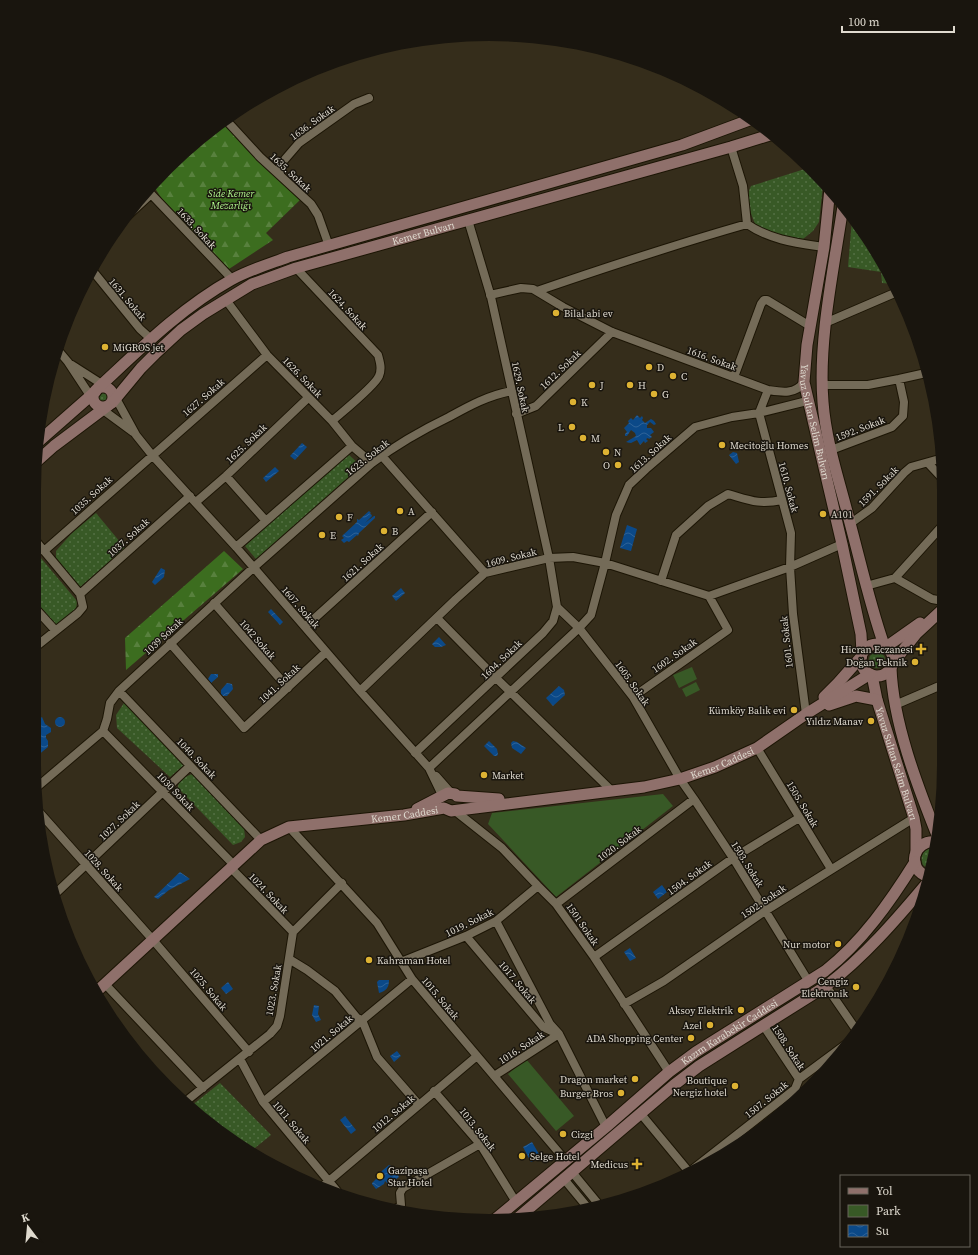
<svg xmlns="http://www.w3.org/2000/svg" width="978" height="1255" viewBox="0 0 978 1255" font-family="'Source Serif 4',serif">
  <style>
    .grass { fill: url(#grass-dots) }
    .forest { fill: url(#forest-firs) }
    .green { fill: #385926 }
    .water { fill: url(#water-waves) }
    .lines { fill: none; stroke-linecap: round; stroke-linejoin: round }
    .street-casing { stroke: #1c1505; stroke-width: 10 }
    .secondary-casing { stroke: #1c1505; stroke-width: 13 }
    .street { stroke: #746b58; stroke-width: 8 }
    .secondary { stroke: #8f706b; stroke-width: 11 }
    .poi-dot { fill: #ddb233; stroke: #19150e; stroke-width: 1.5 }
    .labels { text-anchor: middle; stroke-width: 3; stroke-linejoin: round; paint-order: stroke }
    .street-label { font-size: 10px; fill: #dfdacf; stroke: #19150e }
    .park-label { font-size: 10px; font-style: italic; fill: #aef28b; stroke: #19150e }
    .poi-label { font-size: 10px; fill: #dfdacf; stroke: #19150e; text-anchor: start }
  </style>
  <defs>
    <pattern id="grass-dots" width="8" height="8" patternUnits="userSpaceOnUse"><rect width="8" height="8" fill="#385926"/><path d="M2 2h.1M6 6h.1" fill="none" stroke="#547044" stroke-width="1.8" stroke-linecap="round"/></pattern>
    <pattern id="forest-firs" width="22" height="20" patternUnits="userSpaceOnUse"><rect width="22" height="20" fill="#3c6d1f"/><path d="M5 1l3.5 6h-7zM16 11l3.5 6h-7z" fill="#58813e"/></pattern>
    <pattern id="water-waves" width="16" height="10" patternUnits="userSpaceOnUse"><rect width="16" height="10" fill="#0b4988"/><path d="M0 5q4-4 8 0t8 0" fill="none" stroke="#2e6398"/></pattern>
  </defs>
  <rect width="100%" height="100%" fill="#352d1b"/>
  <!-- grass -->
  <path class="grass" d="M808,168L823,181V185L819,222L813,231L803,239L779,237L756,226C751,214 744,199 751,186Z
    M852,219L883,261L893,284L882,283L881,272L848,267Z
    M97.5 397a5.5 5.5 0 1 1 11 0a5.5 5.5 0 1 1-11 0Z
    M348,454L361,466L256,559L245,546Z
    M96,513L125,548L80,587L56,560V551L72,533Z
    M35,551L77,601L76,610L56,625L35,600Z
    M869 660a8 8 0 1 1 16 0a8 8 0 1 1-16 0Z
    M124,703L183,761L184,765L170,777L117,728L116,715Z
    M193,774L198,777L244,828L245,837L241,842L233,845L178,788C178,779 186,776 193,774Z
    M931,848L936,849L931,870L923,865C920,857 922,851 931,848Z
    M220,1083L271,1135L250,1152L191,1106Z"/>
  <!-- forest -->
  <path class="forest" d="M225,121L301,199L266,233L273,240L229,269L162,199L153,185L189,147Z
    M224,551L243,569L126,670L125,638Z"/>
  <!-- green -->
  <path class="green" d="M692,667L697,679L679,688L673,675Z
    M696,682L700,690L686,697L682,689Z
    M663,794L673,806L556,897L488,824L492,813Z
    M526,1059L574,1116L556,1131L508,1074Z"/>
  <!-- water -->
  <path class="water" d="M637,415L640,418L642,416L643,418L642,420L645,423L651,419L654,421L656,424L654,425L650,422L647,425V428H651L654,432L650,435L652,437L649,439L648,438L646,439L648,441L645,443L644,441L640,445L637,440L631,443L626,442L636,436L635,433L631,430L627,436H625V434L627,432L624,428L629,423L628,421L631,418L633,420Z
    M302,443L307,447L295,460L290,456Z
    M733,452L737,453L739,462L736,464L729,455Z
    M275,467L279,471L266,482L263,478Z
    M369,511L371,513L369,514H371L372,516L365,523L374,516H375V518L359,533L358,536L357,535L349,542L347,541L344,543L341,540L344,538L342,536L357,522V519L359,520Z
    M627,525L637,529L631,551L620,548Z
    M161,568L165,570L164,577L155,585L152,582Z
    M401,588L405,593L396,601L392,596Z
    M271,609L283,622L280,625L268,612Z
    M439,637L446,645L441,647H435L432,644Z
    M211,674H218V677L211,683L208,679Z
    M227,683L232,684L233,689L227,696H223L221,694V690Z
    M559,686L564,690L565,695L553,706L546,698Z
    M42,717L45,724L51,728V732L46,735V738L48,741V747L37,756L34,757V723Z
    M55 722a5 5 0 1 1 10 0a5 5 0 1 1-10 0Z
    M489,741L497,749L498,754L497,756H494L484,746Z
    M513,741L517,742L526,748L521,754L512,748L511,743Z
    M180,872L190,879L169,890L158,899L154,897Z
    M662,885L667,892L658,899L653,892Z
    M630,948L636,958L630,961L624,952Z
    M379,980H389C389,988 386,991 379,993L377,982Z
    M228,982L233,989L226,994L221,988Z
    M314,1005L319,1006L318,1014L321,1020L316,1022L312,1015Z
    M397,1051L401,1056L394,1062L390,1056Z
    M345,1116L356,1130L351,1134L340,1120Z
    M532,1142L539,1154L536,1156L538,1159L531,1162L523,1147Z
    M389,1165L391,1166L399,1177L390,1184L389,1185L385,1181L384,1184L376,1189L372,1184V1183L377,1178V1175Z"/>
  <g class="lines">
    <defs>
      <path id="street" d="M226,120L260,157L311,204L318,215L329,246
        M731,147L743,186L747,224
        M280,175V165L299,143L354,104L369,98
        M149,190L151,194L232,279
        M123,220L151,194
        M296,268L378,355C380,362 382,369 379,376C375,386 341,413 332,421
        M92,270L140,329L151,339
        M537,291C607,267 677,244 747,224C770,240 797,243 824,247
        M490,295L521,288L533,289L563,307L612,332L768,390C781,392 795,395 804,382
        M226,300L267,355L332,421L352,446L372,463
        M825,323L897,292
        M57,349L68,362L95,403
        M72,365L108,388
        M734,377L761,304L764,300H767L810,326
        M822,385H868L899,379L926,373
        M768,390L759,413L791,533L790,567L793,614L806,714
        M113,393L136,435L152,455L236,547L360,691L429,768L443,797
        M99,407L133,432
        M516,414L536,406L612,332
        M831,450L892,427L903,416L904,402L899,379
        M382,456L485,573
        M928,463L943,479
        M226,476L266,521
        M196,502L226,476L308,398
        M851,523L872,508L904,473L911,467L943,458
        M236,547L352,446
        M44,551L267,355
        M895,578L932,599L943,601
        M661,581L676,535L708,506L728,494C749,500 759,505 782,500
        M866,586L895,578L943,525
        M80,594L190,496
        M214,603L288,688
        M34,607L55,630
        M557,607L579,628L633,697L680,779L694,799L733,858L809,982
        M437,618L496,678L612,791
        M305,627L432,512
        M170,643L244,728L326,652
        M34,648L78,613L83,607L80,594L35,540
        M119,691L261,840
        M360,691L456,599L485,573L549,558L573,557L605,563L709,596L790,567L842,544
        M633,697L728,630L709,596
        M895,705L944,684
        M103,731L234,865
        M757,748L831,869
        M415,753L543,633L553,621L557,607L549,558L491,297L468,220
        M429,768L579,628L591,615L605,563L616,515L629,485L646,469L695,427L732,417L759,413L807,401
        M436,776L451,793
        M37,787L103,731L107,719L110,703L119,691L253,568L372,463C396,445 422,430 449,417C469,406 489,395 512,391
        M454,810L502,848L538,886L556,904L594,957L669,1072
        M40,813L153,940L249,1052
        M289,827L377,923L412,979L566,1161
        M231,868L293,932
        M54,895L190,766
        M556,904L694,799
        M496,921L550,1024L559,1034L606,1127
        M466,936L543,1027L556,1033
        M594,957L733,858L799,818
        M289,959L307,970L335,991L357,1018L362,1020L377,1057L419,1105
        M401,962L466,936L496,921L538,886
        M105,984L203,1088
        M826,986L857,1031
        M624,1004L664,981L765,911L914,818
        M763,1025L799,1079
        M240,1059L263,1102L337,1191
        M494,1076L559,1034
        M795,1089L800,1096
        M434,1091L480,1144L516,1202
        M185,1102L270,1034L277,1026L280,1016L293,932L342,883
        M263,1102L412,979
        M641,1114L689,1172
        M692,1170L795,1089L799,1079L849,1042
        M572,1172L600,1206
        M564,1179L588,1208
        M323,1186L477,1056
        M396,1209L401,1205L400,1193L403,1188L480,1144"/>
      <g id="secondary">
        <path id="s1" d="M830,188L824,247L807,345L804,382L842,544L861,634L862,653"/>
        <path d="M843,206C834,268 818,340 823,402C826,443 840,483 850,523C861,564 870,605 884,645"/>
        <circle cx="103" cy="397" r="10"/>
        <path d="M98,388C139,350 181,308 231,280C249,270 269,264 288,257L682,145L752,119"/>
        <path id="s2" d="M112,403L141,368L155,354L181,330L203,314L252,284L296,268L731,147L773,134"/>
        <path d="M38,442L96,391"/>
        <path d="M35,463L54,446L106,407"/>
        <circle cx="877" cy="660" r="16"/>
        <path d="M886,647L920,623"/>
        <path d="M893,663L916,634L943,609"/>
        <path d="M891,668C893,722 917,785 937,835"/>
        <path id="s3" d="M872,675L877,700L914,818L916,829V852"/>
        <path d="M824,697L838,683L861,657"/>
        <path d="M829,705L856,696L877,700"/>
        <path d="M417,809L448,793L455,794L457,796L499,799"/>
        <path d="M929,877C905,870 913,839 936,842"/>
        <path id="s4" d="M95,993L261,840L289,827L404,815L444,808L451,811L644,787L680,779L715,767L757,748L806,714L870,674"/>
        <path d="M519,1217L674,1085L699,1066L826,986C864,957 896,920 927,883"/>
        <path id="s5" d="M493,1221L606,1127L669,1072L696,1052L825,971C862,942 890,902 915,862"/>
      </g>
    </defs>
    <!-- street casing -->
    <use href="#street" class="street-casing"/>
    <!-- secondary casing -->
    <use href="#secondary" class="secondary-casing"/>
    <!-- street -->
    <use href="#street" class="street"/>
    <!-- secondary -->
    <use href="#secondary" class="secondary"/>
  </g>
  <!-- markers -->
  <g class="poi-dot">
    <circle cx="556" cy="313" r="4"/>
    <circle cx="105" cy="347" r="4"/>
    <circle cx="649" cy="367" r="4"/>
    <circle cx="673" cy="376" r="4"/>
    <circle cx="592" cy="385" r="4"/>
    <circle cx="630" cy="385" r="4"/>
    <circle cx="654" cy="394" r="4"/>
    <circle cx="573" cy="402" r="4"/>
    <circle cx="572" cy="427" r="4"/>
    <circle cx="583" cy="438" r="4"/>
    <circle cx="722" cy="445" r="4"/>
    <circle cx="606" cy="452" r="4"/>
    <circle cx="618" cy="465" r="4"/>
    <circle cx="400" cy="511" r="4"/>
    <circle cx="823" cy="514" r="4"/>
    <circle cx="339" cy="517" r="4"/>
    <circle cx="384" cy="531" r="4"/>
    <circle cx="322" cy="535" r="4"/>
    <path d="M919 643h4v4h4v4h-4v4h-4v-4h-4v-4h4z"/>
    <circle cx="915" cy="662" r="4"/>
    <circle cx="794" cy="710" r="4"/>
    <circle cx="871" cy="721" r="4"/>
    <circle cx="484" cy="775" r="4"/>
    <circle cx="838" cy="944" r="4"/>
    <circle cx="369" cy="960" r="4"/>
    <circle cx="856" cy="987" r="4"/>
    <circle cx="741" cy="1010" r="4"/>
    <circle cx="710" cy="1025" r="4"/>
    <circle cx="691" cy="1038" r="4"/>
    <circle cx="635" cy="1079" r="4"/>
    <circle cx="735" cy="1086" r="4"/>
    <circle cx="621" cy="1093" r="4"/>
    <circle cx="563" cy="1134" r="4"/>
    <circle cx="522" cy="1156" r="4"/>
    <path d="M635 1158h4v4h4v4h-4v4h-4v-4h-4v-4h4z"/>
    <circle cx="380" cy="1176" r="4"/>
  </g>
  <g class="labels">
    <!-- street labels -->
    <g class="street-label">
      <text transform="translate(312 122) rotate(-36)" y="4">1636. Sokak</text>
      <text transform="translate(291 172) rotate(43)" y="4">1635. Sokak</text>
      <text transform="translate(197 228) rotate(47)" y="4">1633. Sokak</text>
      <text dy="4" stroke="none"><textPath href="#s2" startOffset="364">Kemer Bulvarı</textPath></text>
      <text transform="translate(128 299) rotate(50)" y="4">1631. Sokak</text>
      <text transform="translate(348 309) rotate(47)" y="4">1624. Sokak</text>
      <text transform="translate(712 358) rotate(20)" y="4">1616. Sokak</text>
      <text transform="translate(560 369) rotate(-44)" y="4">1612. Sokak</text>
      <text transform="translate(303 377) rotate(46)" y="4">1626. Sokak</text>
      <text transform="translate(521 387) rotate(78)" y="4">1629. Sokak</text>
      <text transform="translate(203 397) rotate(-41)" y="4">1627. Sokak</text>
      <text dy="4" stroke="none"><textPath href="#s1" startOffset="237">Yavuz Sultan Selim Bulvarı</textPath></text>
      <text transform="translate(860 428) rotate(-21)" y="4">1592. Sokak</text>
      <text transform="translate(246 443) rotate(-44)" y="4">1625. Sokak</text>
      <text transform="translate(650 453) rotate(-42)" y="4">1613. Sokak</text>
      <text transform="translate(367 457) rotate(-38)" y="4">1623. Sokak</text>
      <text transform="translate(878 486) rotate(-45)" y="4">1591. Sokak</text>
      <text transform="translate(789 487) rotate(75)" y="4">1610. Sokak</text>
      <text transform="translate(91 495) rotate(-42)" y="4">1035. Sokak</text>
      <text transform="translate(128 537) rotate(-42)" y="4">1037. Sokak</text>
      <text transform="translate(511 557) rotate(-14)" y="4">1609. Sokak</text>
      <text transform="translate(362 562) rotate(-42)" y="4">1621. Sokak</text>
      <text transform="translate(301 607) rotate(49)" y="4">1607. Sokak</text>
      <text transform="translate(163 636) rotate(-43)" y="4">1039 Sokak</text>
      <text transform="translate(258 639) rotate(49)" y="4">1042 Sokak</text>
      <text transform="translate(786 642) rotate(-96)" y="4">1601. Sokak</text>
      <text transform="translate(674 655) rotate(-35)" y="4">1602. Sokak</text>
      <text transform="translate(501 659) rotate(-44)" y="4">1604. Sokak</text>
      <text transform="translate(279 683) rotate(-43)" y="4">1041. Sokak</text>
      <text transform="translate(633 683) rotate(55)" y="4">1605. Sokak</text>
      <text transform="translate(197 758) rotate(46)" y="4">1040. Sokak</text>
      <text dy="4" stroke="none"><textPath href="#s4" startOffset="697">Kemer Caddesi</textPath></text>
      <text dy="4" stroke="none"><textPath href="#s3" startOffset="92">Yavuz Sultan Selim Bulvarı</textPath></text>
      <text transform="translate(176 791) rotate(46)" y="4">1030 Sokak</text>
      <text transform="translate(803 804) rotate(59)" y="4">1505. Sokak</text>
      <text dy="4" stroke="none"><textPath href="#s4" startOffset="373">Kemer Caddesi</textPath></text>
      <text transform="translate(119 820) rotate(-44)" y="4">1027. Sokak</text>
      <text transform="translate(619 843) rotate(-37)" y="4">1020. Sokak</text>
      <text transform="translate(748 864) rotate(58)" y="4">1503. Sokak</text>
      <text transform="translate(104 870) rotate(48)" y="4">1028. Sokak</text>
      <text transform="translate(689 877) rotate(-36)" y="4">1504. Sokak</text>
      <text transform="translate(269 893) rotate(46)" y="4">1024. Sokak</text>
      <text transform="translate(763 901) rotate(-34)" y="4">1502. Sokak</text>
      <text transform="translate(469 922) rotate(-26)" y="4">1019. Sokak</text>
      <text transform="translate(583 924) rotate(55)" y="4">1501 Sokak</text>
      <text transform="translate(518 982) rotate(50)" y="4">1017. Sokak</text>
      <text transform="translate(209 989) rotate(50)" y="4">1025. Sokak</text>
      <text transform="translate(273 990) rotate(-80)" y="4">1023. Sokak</text>
      <text transform="translate(441 998) rotate(50)" y="4">1015. Sokak</text>
      <text dy="4" stroke="none"><textPath href="#s5" startOffset="303">Kazım Karabekir Caddesi</textPath></text>
      <text transform="translate(331 1033) rotate(-40)" y="4">1021. Sokak</text>
      <text transform="translate(521 1047) rotate(-33)" y="4">1016. Sokak</text>
      <text transform="translate(789 1047) rotate(57)" y="4">1508. Sokak</text>
      <text transform="translate(766 1099) rotate(-39)" y="4">1507. Sokak</text>
      <text transform="translate(393 1113) rotate(-40)" y="4">1012. Sokak</text>
      <text transform="translate(292 1122) rotate(50)" y="4">1011. Sokak</text>
      <text transform="translate(478 1129) rotate(52)" y="4">1013. Sokak</text>
    </g>
    <!-- park labels -->
    <g class="park-label">
      <text x="231" y="197">Side Kemer<tspan x="231" dy="12">Mezarlığı</tspan></text>
    </g>
    <!-- poi labels -->
    <g class="poi-label">
      <text x="564" y="317">Bilal abi ev</text>
      <text x="113" y="351">MiGROS jet</text>
      <text x="657" y="371">D</text>
      <text x="681" y="380">C</text>
      <text x="600" y="389">J</text>
      <text x="638" y="389">H</text>
      <text x="662" y="398">G</text>
      <text x="581" y="406">K</text>
      <text x="564" y="431" text-anchor="end">L</text>
      <text x="591" y="442">M</text>
      <text x="730" y="449">Mecitoğlu Homes</text>
      <text x="614" y="456">N</text>
      <text x="610" y="469" text-anchor="end">O</text>
      <text x="408" y="515">A</text>
      <text x="831" y="518">A101</text>
      <text x="347" y="521">F</text>
      <text x="392" y="535">B</text>
      <text x="330" y="539">E</text>
      <text x="913" y="653" text-anchor="end">Hicran Eczanesi</text>
      <text x="907" y="666" text-anchor="end">Doğan Teknik</text>
      <text x="786" y="714" text-anchor="end">Kümköy Balık evi</text>
      <text x="863" y="725" text-anchor="end">Yıldız Manav</text>
      <text x="492" y="779">Market</text>
      <text x="830" y="948" text-anchor="end">Nur motor</text>
      <text x="377" y="964">Kahraman Hotel</text>
      <text x="848" y="985" text-anchor="end">Cengiz<tspan x="848" dy="12">Elektronik</tspan></text>
      <text x="733" y="1014" text-anchor="end">Aksoy Elektrik</text>
      <text x="702" y="1029" text-anchor="end">Azel</text>
      <text x="683" y="1042" text-anchor="end">ADA Shopping Center</text>
      <text x="627" y="1083" text-anchor="end">Dragon market</text>
      <text x="727" y="1084" text-anchor="end">Boutique<tspan x="727" dy="12">Nergiz hotel</tspan></text>
      <text x="613" y="1097" text-anchor="end">Burger Bros</text>
      <text x="571" y="1138">Cizgi</text>
      <text x="530" y="1160">Selge Hotel</text>
      <text x="628" y="1168" text-anchor="end">Medicus</text>
      <text x="388" y="1174">Gazipaşa<tspan x="388" dy="12">Star Hotel</tspan></text>
    </g>
  </g>
  <!-- crop -->
  <path d="M0 0H978V1255H0ZM489 41H489A448 448 0 0 1 937 489V766A448 448 0 0 1 489 1214H489A448 448 0 0 1 41 766V489A448 448 0 0 1 489 41Z" fill="#19150e" fill-rule="evenodd"/>
  <!-- legend -->
  <rect x="840" y="1175" width="130" height="72" fill="#19150e" stroke="#68645b"/>
  <rect x="848" y="1188" width="20" height="6" fill="#8f706b" stroke="#68645b"/>
  <text x="876" y="1195" font-size="12" fill="#dfdacf">Yol</text>
  <rect x="848" y="1205" width="20" height="12" fill="#385926" stroke="#68645b"/>
  <text x="876" y="1215" font-size="12" fill="#dfdacf">Park</text>
  <rect x="848" y="1225" width="20" height="12" fill="url(#water-waves)" stroke="#68645b"/>
  <text x="876" y="1235" font-size="12" fill="#dfdacf">Su</text>
  <!-- north arrow -->
  <g transform="translate(28 1227) rotate(344)" stroke="#19150e" stroke-width="3" paint-order="stroke">
  <path d="M0-3L7 15L0 10L-7 15Z" fill="#dfdacf"/>
  <text y="-6" font-size="11" font-weight="bold" text-anchor="middle" fill="#dfdacf">K</text>
  </g>
  <!-- scale -->
  <path d="M842 26v6h112v-6" fill="none" stroke="#dfdacf" stroke-width="2"/>
  <text x="848" y="26" font-size="12" fill="#dfdacf" stroke="#19150e" stroke-width="3" paint-order="stroke">100 m</text>
</svg>
